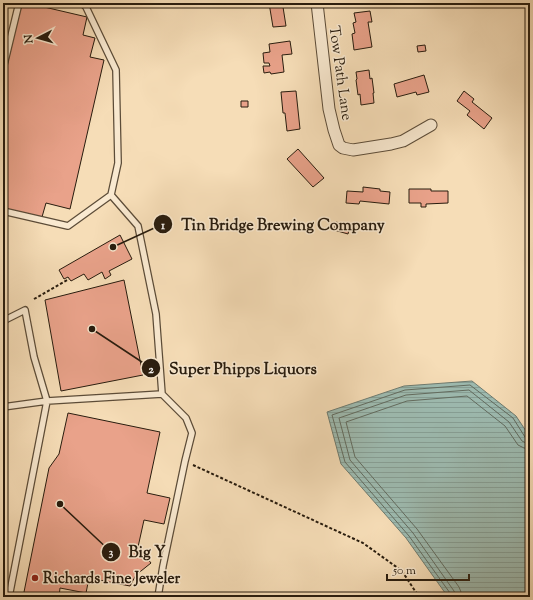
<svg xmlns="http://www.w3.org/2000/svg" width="533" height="600" viewBox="0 0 533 600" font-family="'Sorts Mill Goudy',serif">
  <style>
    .water { fill: url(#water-rules); stroke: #6e7b70 }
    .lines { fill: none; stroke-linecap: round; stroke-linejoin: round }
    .shore { stroke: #626c60; stroke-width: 1 }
    .building { fill: #e9a28a; stroke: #281c0e }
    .service-casing { stroke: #5c4c38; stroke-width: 8 }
    .minor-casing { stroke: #5c4c38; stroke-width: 13 }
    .path { stroke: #281c0e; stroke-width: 2; stroke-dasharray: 3 2; stroke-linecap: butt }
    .service { stroke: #f9e9d0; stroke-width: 5.5 }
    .minor { stroke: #f9e9d0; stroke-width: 11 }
    .poi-dot { fill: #8f2418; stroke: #f9e9d0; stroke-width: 1.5 }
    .labels { text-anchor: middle; stroke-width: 3; stroke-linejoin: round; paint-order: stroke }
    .street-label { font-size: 15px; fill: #281c0e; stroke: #f9e9d0 }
    .poi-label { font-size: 15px; font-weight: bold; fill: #281c0e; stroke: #f9e9d0; text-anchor: start }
    .leader { fill: none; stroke: #281c0e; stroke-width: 1.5 }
    .callout-dot { fill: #281c0e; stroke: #f9e9d0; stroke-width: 1.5 }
    .mark-label { font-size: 12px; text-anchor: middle; font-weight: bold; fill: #fff }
    .callout-label { font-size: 16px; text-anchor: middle; font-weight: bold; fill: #281c0e; stroke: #f9e9d0; stroke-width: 3; stroke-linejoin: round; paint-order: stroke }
  </style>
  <defs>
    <pattern id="water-rules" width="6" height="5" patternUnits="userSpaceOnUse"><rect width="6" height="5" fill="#9dbbb1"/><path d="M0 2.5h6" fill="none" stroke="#87a097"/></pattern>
  </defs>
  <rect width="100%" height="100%" fill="#f6ddb7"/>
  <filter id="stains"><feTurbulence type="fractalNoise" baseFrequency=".005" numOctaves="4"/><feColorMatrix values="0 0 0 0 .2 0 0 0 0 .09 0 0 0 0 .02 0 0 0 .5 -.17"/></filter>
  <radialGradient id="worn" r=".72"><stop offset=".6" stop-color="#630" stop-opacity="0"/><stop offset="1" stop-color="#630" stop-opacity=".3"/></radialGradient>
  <!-- water -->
  <path class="water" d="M472,381L516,416L530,437V597H448L406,538L341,464L327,412L404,386Z"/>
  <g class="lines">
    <!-- shore -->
    <path class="shore" d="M451,597L450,593L409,536L345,462L332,415L405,390L470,385L513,418L525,437L530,438
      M456,597L454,591L413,533L350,460L339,418L406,395L469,390L509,422L522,441L526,443H530
      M462,597L461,592L459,587L417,529L355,457L346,422L407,401L467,396L505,426L518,445L524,448L530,449"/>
  </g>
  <!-- building -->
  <path class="building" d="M21,3H27L87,17L83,35L95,38L90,57L104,60L70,209L46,203L42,217L3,208V84Z
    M269,3H281V7H283L286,26L273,27Z
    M370,11L372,22H368L372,47L354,50L352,34L355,33L353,23L356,22L354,13Z
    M290,41L292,54L282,55L284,72L271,74L270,72L264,73L263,66H270L269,63H264L263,53L270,52L269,44Z
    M425,45L426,51L418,52L417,46Z
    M369,70L370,79L372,78L374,93H373L374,103L361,105L360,94L358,95L356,80L357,79L356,72Z
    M424,75L429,92L417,95L416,92L397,97L394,84Z
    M296,91L300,129L287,131L285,113H283L281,92Z
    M464,91L474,99L472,102L492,118L484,129L467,115L470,111L457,101Z
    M241,101H248V107H241Z
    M298,149L324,178L313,187L287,159Z
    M363,187L380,189V191L390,192L389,204L360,201L359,204L346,203L347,191L363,192Z
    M409,189H431V191H448V203L426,204V207H421V203H409Z
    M336,222L350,226L348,234L334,230Z
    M120,235L132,259L109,271L111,275L105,279L102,272L88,280L84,274L71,281L68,277L64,279L59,270Z
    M124,280L143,375L61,391L45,300Z
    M68,413L160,432L147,493L170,498L164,524L144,520L138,547L151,563L136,575L130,586L89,578L86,593L60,588L59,597H23L49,468L59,454Z"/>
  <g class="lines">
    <defs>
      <path id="service" d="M3,69L19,3
        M111,195L138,226L156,314L162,394
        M3,211L68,226L111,195L118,163L116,70L86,7L82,3
        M3,321L25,310L34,357L47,401L162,394L186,418L192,433L185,461L163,566L158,597
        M3,407L47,401L9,597"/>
      <path id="minor" d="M317,3L329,109L334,130L339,145L343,148L353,150L391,144L403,141L431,125"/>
    </defs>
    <!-- service casing -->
    <use href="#service" class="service-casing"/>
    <!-- minor casing -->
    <use href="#minor" class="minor-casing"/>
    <!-- path -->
    <path class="path" d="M34,299L69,279
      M193,465L363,543L402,571L419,597"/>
    <!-- service -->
    <use href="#service" class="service"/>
    <!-- minor -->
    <use href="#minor" class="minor"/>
  </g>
  <!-- markers -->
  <circle class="poi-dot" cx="35" cy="578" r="4"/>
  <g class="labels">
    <!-- street labels -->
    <g class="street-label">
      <text transform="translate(341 73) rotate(82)" y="5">Tow Path Lane</text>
    </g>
    <!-- poi labels -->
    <g class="poi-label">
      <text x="43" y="583">Richards Fine Jeweler</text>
    </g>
  </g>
  <!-- callouts -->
  <path class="leader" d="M113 247L163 224M92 329L151 368M60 504L111 552"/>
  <g class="callout-dot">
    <circle cx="113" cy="247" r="4"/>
    <circle cx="92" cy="329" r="4"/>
    <circle cx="60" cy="504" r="4"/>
    <circle cx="163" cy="224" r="10"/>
    <circle cx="151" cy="368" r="10"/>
    <circle cx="111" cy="552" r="10"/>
  </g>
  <g class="mark-label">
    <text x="163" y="229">1</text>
    <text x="151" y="373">2</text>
    <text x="111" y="556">3</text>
  </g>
  <g class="callout-label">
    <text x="283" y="230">Tin Bridge Brewing Company</text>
    <text x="243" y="374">Super Phipps Liquors</text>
    <text x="147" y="557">Big Y</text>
  </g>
  <!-- margin -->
  <rect width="533" height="600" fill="none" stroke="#f6ddb7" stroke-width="16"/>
  <rect x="4" y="4" width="525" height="592" fill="none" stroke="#281c0e" stroke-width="2"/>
  <rect x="8" y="8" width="517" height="584" fill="none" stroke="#281c0e"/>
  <!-- north arrow -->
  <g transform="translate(38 38) rotate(264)" stroke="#f9e9d0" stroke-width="3" paint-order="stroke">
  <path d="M0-3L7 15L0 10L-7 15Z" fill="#281c0e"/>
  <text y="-6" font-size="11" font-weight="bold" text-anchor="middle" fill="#281c0e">N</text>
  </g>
  <!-- scale -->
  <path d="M387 574v6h82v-6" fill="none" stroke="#281c0e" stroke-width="2"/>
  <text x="393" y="574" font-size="12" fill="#281c0e" stroke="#f9e9d0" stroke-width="3" paint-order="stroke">50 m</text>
  <rect width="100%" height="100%" filter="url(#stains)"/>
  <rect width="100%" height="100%" fill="url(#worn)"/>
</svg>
